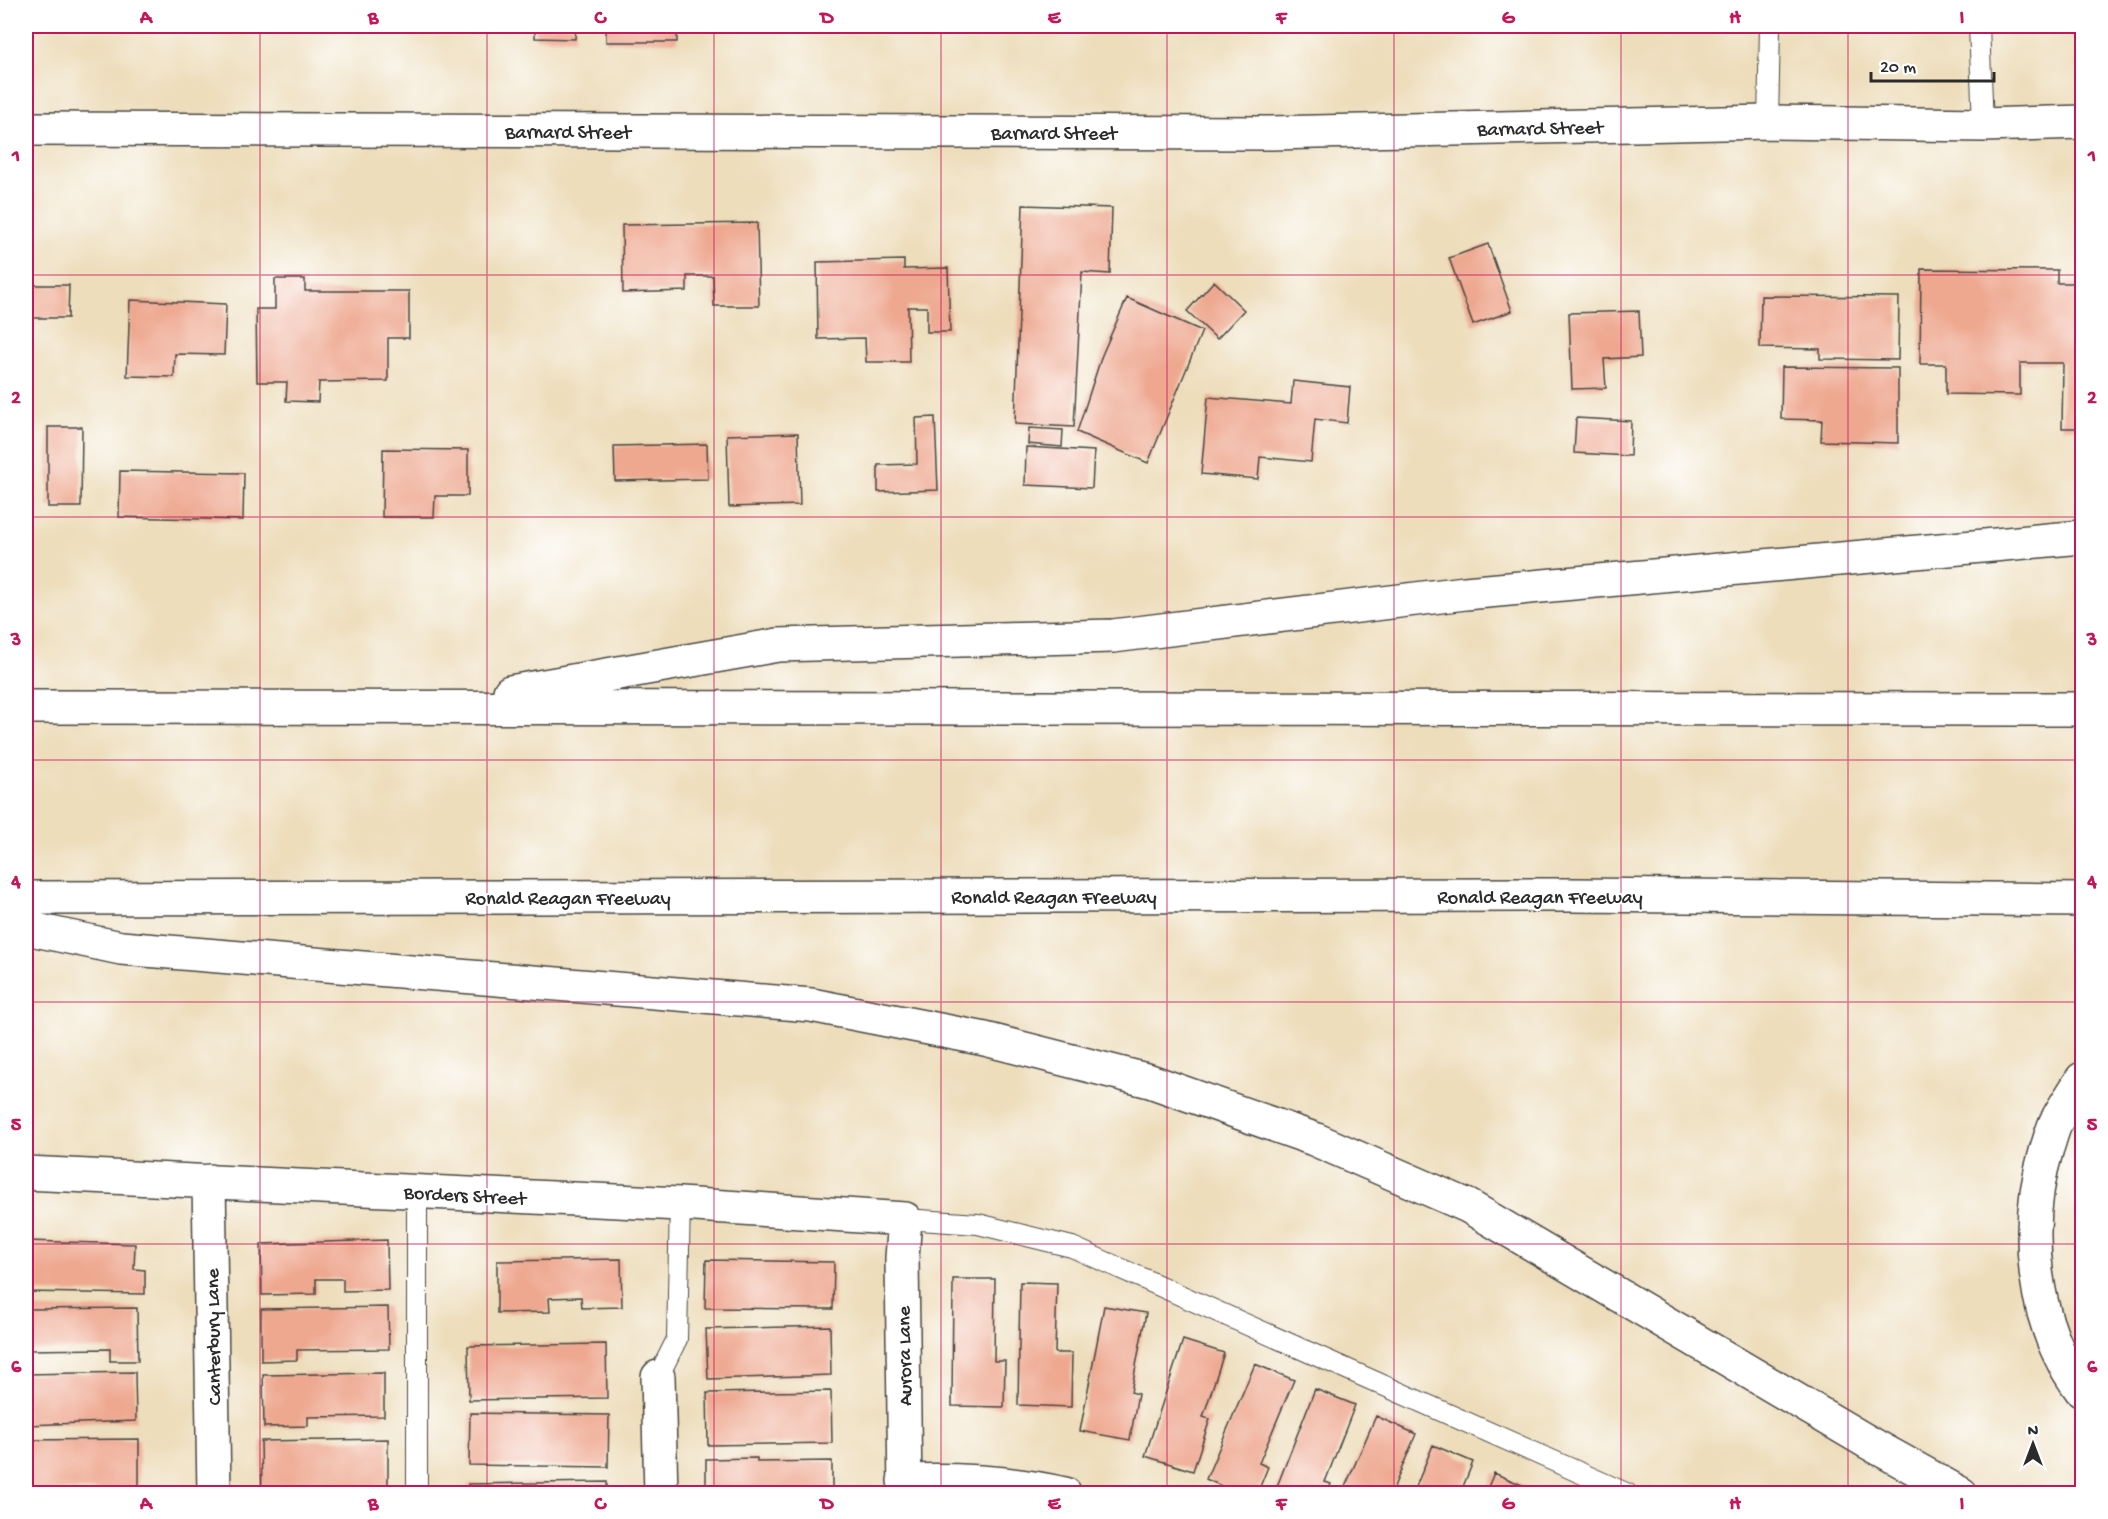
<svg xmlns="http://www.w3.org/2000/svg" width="2108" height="1519" viewBox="0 0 2108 1519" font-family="'Gochi Hand',sans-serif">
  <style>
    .building { fill: #eea890 }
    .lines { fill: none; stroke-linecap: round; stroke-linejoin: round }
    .lane-casing { stroke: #484641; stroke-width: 22 }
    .street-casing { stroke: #484641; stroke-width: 36 }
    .highway-casing { stroke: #484641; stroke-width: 36 }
    .lane { stroke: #fff; stroke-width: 20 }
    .street { stroke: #fff; stroke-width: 33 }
    .highway { stroke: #fff; stroke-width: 33 }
    .grid { fill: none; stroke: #c2185b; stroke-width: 1.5; stroke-opacity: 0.55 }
    .labels { text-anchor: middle; stroke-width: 4.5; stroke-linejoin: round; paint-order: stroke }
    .street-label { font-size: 20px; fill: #2b2b2b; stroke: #fff }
    .neatline { fill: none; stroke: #c2185b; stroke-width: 2 }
    .grid-label { font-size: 20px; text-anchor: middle; font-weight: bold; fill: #c2185b }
  </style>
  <rect width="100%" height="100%" fill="#fff"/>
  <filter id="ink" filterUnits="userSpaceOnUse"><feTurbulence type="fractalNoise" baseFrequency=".0167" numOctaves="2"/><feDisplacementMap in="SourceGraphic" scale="12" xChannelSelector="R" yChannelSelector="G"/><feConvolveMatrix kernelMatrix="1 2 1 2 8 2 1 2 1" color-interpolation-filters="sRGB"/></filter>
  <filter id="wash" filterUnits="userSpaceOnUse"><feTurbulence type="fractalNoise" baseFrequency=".008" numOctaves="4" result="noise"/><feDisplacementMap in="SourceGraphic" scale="24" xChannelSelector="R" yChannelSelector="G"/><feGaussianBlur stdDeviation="1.35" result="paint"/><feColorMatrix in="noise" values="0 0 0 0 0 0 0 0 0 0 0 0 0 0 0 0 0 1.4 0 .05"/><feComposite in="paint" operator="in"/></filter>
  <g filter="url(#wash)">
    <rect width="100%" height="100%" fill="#edddbb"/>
    <g id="blocks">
      <!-- building -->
      <path class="building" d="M535,26H576L575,39L535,38Z
        M606,26H677V42H606Z
        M1023,205L1112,208L1110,274L1082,272L1074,427L1015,424Z
        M757,223L759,306H714L713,276H687V291L623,293L622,225Z
        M1488,244L1512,311L1473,325L1449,258Z
        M904,260V269L948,268L950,332H927V307H908L909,362H866L865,338L818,339L817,262Z
        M1921,269L2057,270V283H2082V428H2062L2063,363H2020V395L1946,394V364H1920Z
        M275,279H305V291H409V338H388V381L319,382L318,402L286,401L287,382H257L256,309H275Z
        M1214,281L1244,310L1217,339L1187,311Z
        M26,285H69L68,318H26Z
        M1761,296L1899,297L1898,360L1820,359V349L1760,348Z
        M1127,298L1202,331L1148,463L1077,432L1102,355Z
        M130,300L226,304L224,355L175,354L174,377L127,376Z
        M1639,311L1641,357L1604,359L1606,388L1572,389L1569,313Z
        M1782,367L1898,368V443L1821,441L1822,420L1781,419Z
        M1293,381L1350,387L1347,423L1315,419L1311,462L1260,457L1258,479L1201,474L1208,397L1291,404Z
        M935,417L938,490L878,492V465L917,464L916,418Z
        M1576,418L1631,421L1630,456L1574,453Z
        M48,427H82L81,507H48Z
        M1029,428L1063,430L1062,447L1028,444Z
        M798,433L800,505L729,507L727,435Z
        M707,444L708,479L615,481L614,446Z
        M1026,447L1094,451L1092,488L1025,485Z
        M383,449L468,450V496H435L434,517H382Z
        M120,471L244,473L243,520L119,517Z
        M387,1240L388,1290L343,1291V1279H316V1294L262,1295L261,1244Z
        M26,1241L135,1244L134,1269L145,1270V1294L26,1292Z
        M621,1259L622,1307L582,1308L581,1297L549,1298L550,1312L497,1313V1261Z
        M706,1260L834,1262L833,1309L705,1308Z
        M953,1279H995L994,1361H1005L1004,1407L952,1406Z
        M1020,1282L1057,1283L1055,1353H1072L1071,1407L1018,1405Z
        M1104,1306L1146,1313L1131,1392L1138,1394L1130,1440L1080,1431Z
        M388,1307L389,1349L297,1350V1360L261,1361V1309Z
        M137,1308L138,1361H110V1349L26,1350V1309Z
        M830,1326L831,1375L708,1379L706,1329Z
        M1183,1340L1224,1353L1203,1417L1210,1419L1193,1471L1145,1456Z
        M606,1344L607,1398L469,1400L468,1346Z
        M1255,1364L1294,1380L1259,1463L1268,1467L1257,1494H1239L1206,1479Z
        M135,1372L136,1421L26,1425V1374Z
        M384,1373V1416L308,1417V1426L264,1427L263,1375Z
        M1315,1389L1355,1405L1325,1482L1331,1484L1327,1494H1274Z
        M831,1391L832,1443L708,1445L707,1393Z
        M470,1413L609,1415L608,1467L469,1465Z
        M1376,1416L1416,1434L1391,1494H1342Z
        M139,1439V1490L26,1491V1440Z
        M388,1439V1489L262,1491L261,1441Z
        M1433,1445L1473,1462L1460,1494H1413Z
        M757,1458V1462L832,1461V1494H706V1459Z
        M1494,1473L1529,1488L1527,1494H1485Z
        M607,1482V1494H468V1484Z"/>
    </g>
  </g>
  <g filter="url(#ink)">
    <use href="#blocks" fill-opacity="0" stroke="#484641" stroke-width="1.5"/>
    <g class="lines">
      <defs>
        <path id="lane" d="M1979,26L1983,125
          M1768,122L1770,26
          M417,1192V1494
          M905,1219L978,1224L1072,1247L1628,1494
          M658,1377L677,1339L680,1204"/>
        <path id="street" d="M26,129L1270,133L1768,122L1983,125L2082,122
          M26,1173L680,1204L905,1219L902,1258L905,1494
          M209,1181L214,1494
          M658,1377L661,1494
          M904,1481C958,1479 1013,1482 1065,1494"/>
        <path id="highway" d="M510,692L778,645L1113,636L1465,593L2082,537
          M26,707L2082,709
          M26,898L1573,895L2082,900
          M26,928L121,948L811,1005L985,1039L1150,1081L1314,1139L1468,1206L1866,1441L1961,1494
          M2082,1079C2074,1093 2063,1107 2056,1122C2052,1130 2050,1140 2047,1148C2023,1226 2031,1324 2082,1391"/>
      </defs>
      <!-- lane casing -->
      <use href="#lane" class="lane-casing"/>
      <!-- street casing -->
      <use href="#street" class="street-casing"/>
      <!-- highway casing -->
      <use href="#highway" class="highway-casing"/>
      <!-- lane -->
      <use href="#lane" class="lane"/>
      <!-- street -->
      <use href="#street" class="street"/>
      <!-- highway -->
      <use href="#highway" class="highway"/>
    </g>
  </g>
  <!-- grid -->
  <path class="grid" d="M260,26V1494M487,26V1494M714,26V1494M941,26V1494M1167,26V1494M1394,26V1494M1621,26V1494M1848,26V1494M26,275H2082M26,517H2082M26,760H2082M26,1002H2082M26,1244H2082"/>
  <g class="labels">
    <!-- street labels -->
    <g class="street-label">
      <text transform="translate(1540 127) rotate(-1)" y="7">Barnard Street</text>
      <text x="568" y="138">Barnard Street</text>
      <text x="1054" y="139">Barnard Street</text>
      <text x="1054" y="903">Ronald Reagan Freeway</text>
      <text x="1540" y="903">Ronald Reagan Freeway</text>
      <text x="568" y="904">Ronald Reagan Freeway</text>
      <text transform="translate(465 1194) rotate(3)" y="7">Borders Street</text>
      <text transform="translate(212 1337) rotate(-91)" y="7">Canterbury Lane</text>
      <text transform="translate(903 1356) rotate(-91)" y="7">Aurora Lane</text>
    </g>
  </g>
  <!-- margin -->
  <rect width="2108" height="1519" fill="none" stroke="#fff" stroke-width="66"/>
  <!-- north arrow -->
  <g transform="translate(2033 1444)" stroke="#ffffff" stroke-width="4.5" paint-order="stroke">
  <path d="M0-4.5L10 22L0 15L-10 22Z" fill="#2b2b2b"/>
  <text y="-9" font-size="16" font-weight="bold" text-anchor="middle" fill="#2b2b2b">N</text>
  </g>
  <!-- scale -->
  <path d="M1871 72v9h123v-9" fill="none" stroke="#2b2b2b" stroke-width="3"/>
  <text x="1880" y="72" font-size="18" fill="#2b2b2b" stroke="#ffffff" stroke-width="4.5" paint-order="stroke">20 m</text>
  <rect x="33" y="33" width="2042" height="1453" class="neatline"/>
  <g class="grid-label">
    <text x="146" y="23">A</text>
    <text x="373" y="23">B</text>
    <text x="600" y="23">C</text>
    <text x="827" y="23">D</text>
    <text x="1054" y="23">E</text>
    <text x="1281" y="23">F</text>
    <text x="1508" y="23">G</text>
    <text x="1735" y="23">H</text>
    <text x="1962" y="23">I</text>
    <text x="16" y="161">1</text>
    <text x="2092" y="161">1</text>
    <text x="16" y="403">2</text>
    <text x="2092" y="403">2</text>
    <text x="16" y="645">3</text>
    <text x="2092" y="645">3</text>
    <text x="16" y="887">4</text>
    <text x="2092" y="887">4</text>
    <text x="16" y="1130">5</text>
    <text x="2092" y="1130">5</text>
    <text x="16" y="1372">6</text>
    <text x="2092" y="1372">6</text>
    <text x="146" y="1509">A</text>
    <text x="373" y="1509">B</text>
    <text x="600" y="1509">C</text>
    <text x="827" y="1509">D</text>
    <text x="1054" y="1509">E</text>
    <text x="1281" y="1509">F</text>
    <text x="1508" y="1509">G</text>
    <text x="1735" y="1509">H</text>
    <text x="1962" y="1509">I</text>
  </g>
</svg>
